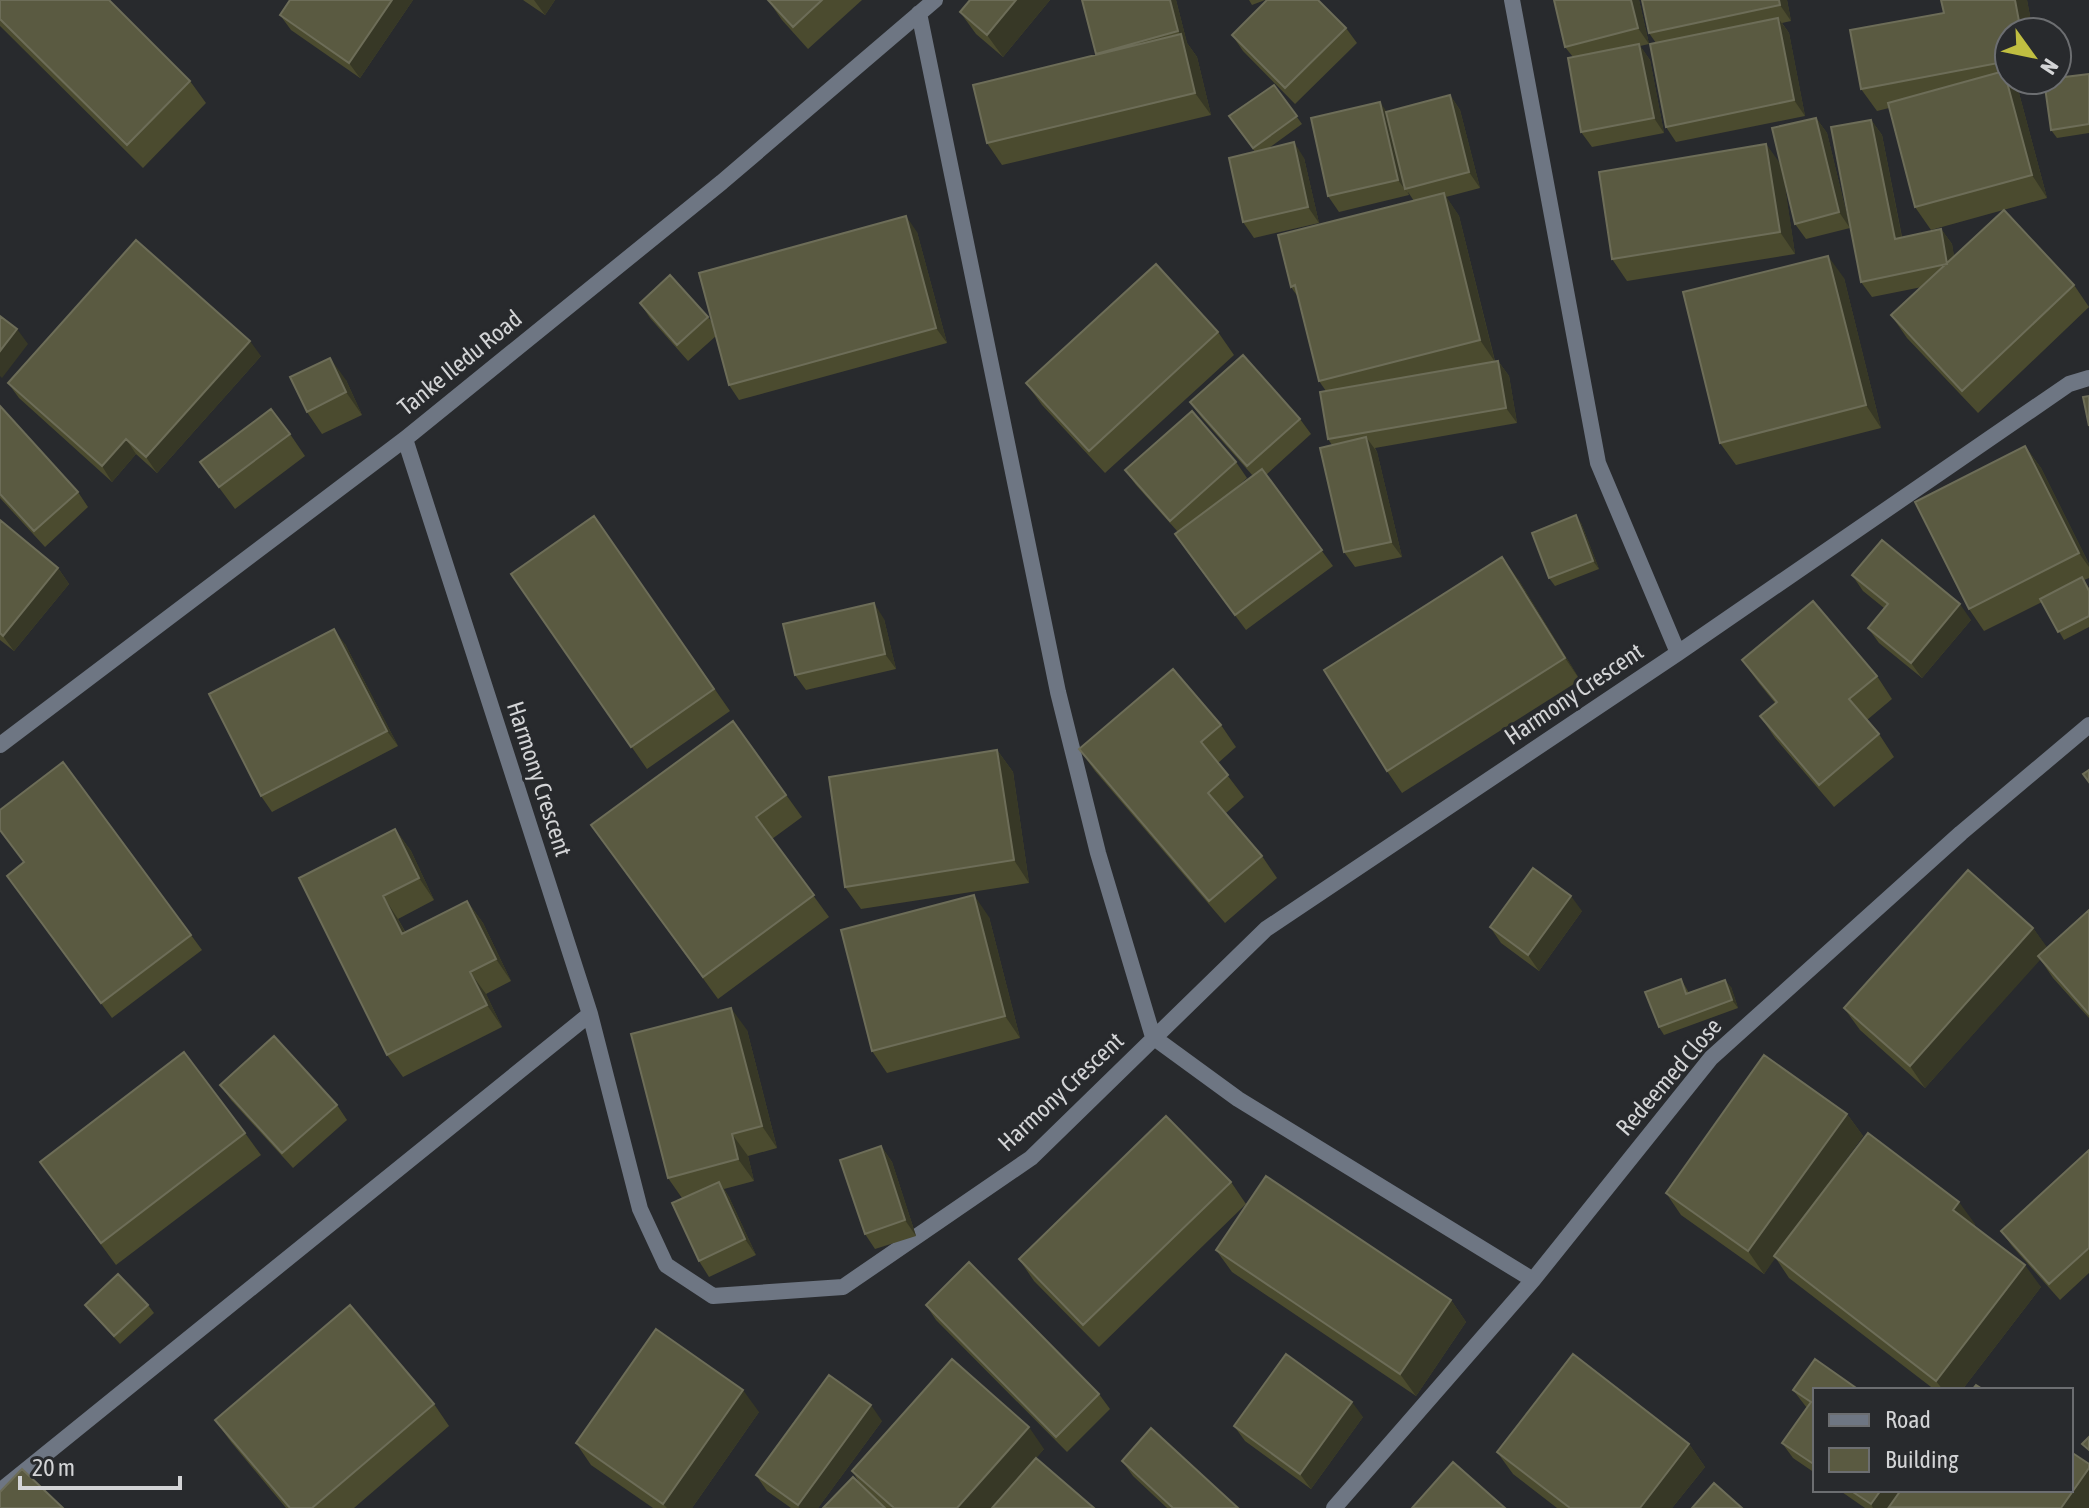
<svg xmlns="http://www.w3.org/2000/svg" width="2089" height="1508" viewBox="0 0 2089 1508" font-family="'Asap Condensed',sans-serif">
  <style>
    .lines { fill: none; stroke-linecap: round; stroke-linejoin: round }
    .minor { stroke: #6e7683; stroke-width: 16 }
    .wall { fill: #4b4b2f }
    .shaded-wall { fill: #373826 }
    .building { fill: #5a5a41; stroke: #6d6d58; stroke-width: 2 }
    .labels { text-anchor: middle; stroke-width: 6; stroke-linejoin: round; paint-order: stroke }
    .street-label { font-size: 24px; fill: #d3d4d6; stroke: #282a2d }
  </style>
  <rect width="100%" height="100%" fill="#282a2d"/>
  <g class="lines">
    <!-- minor -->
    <path class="minor" d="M1512,0L1598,463L1678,653
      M919,13L1058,692L1098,853L1153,1037L1238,1099L1533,1280
      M405,439L590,1014L640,1209L666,1265L713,1296L843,1287L1031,1158L1266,929L1678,653L2069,384L2089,378
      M0,745L405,439L722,182L935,0
      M0,1491L590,1014
      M1334,1508L1533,1280L1711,1058L1961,833L2089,725"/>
  </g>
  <!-- wall -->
  <path class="wall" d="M0,0L190,81L206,103L143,168L0,26Z
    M413,0L360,78L291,30L280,15Z
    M523,0H555L545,15Z
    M768,0H862L808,49L782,20Z
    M970,0H1050L1003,57L976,34L960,12Z
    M1082,0H1176L1187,43L1197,57L1211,115L1002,165L987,143L1097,55Z
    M1249,0H1265L1252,5Z
    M1639,0L1649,44L1640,46L1650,60L1664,133L1592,147L1581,132L1573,57L1565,47Z
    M1642,0H1787L1791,21L1782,23L1789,33L1805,116L1676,142L1666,127L1656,43L1649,33Z
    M1941,0H2027L2033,32H2009V80H2041L2014,86L2019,93L2047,198L1931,230L1915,207L1889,108L1877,111L1861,89L1944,13Z
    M1346,28L1357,43L1295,104L1243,51L1232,35Z
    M2089,74V133L2057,138L2051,130Z
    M1274,85L1302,124L1269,148L1304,158L1319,223L1254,238L1243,222L1255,152L1229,116Z
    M1450,95L1460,110L1480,188L1446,197L1459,216L1495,361H1498L1509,376L1517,423L1375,448L1377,452L1402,557L1355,567L1344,552L1332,445L1328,439L1326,391L1319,381L1298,297L1291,287L1414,201L1408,192L1409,195L1339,212L1328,196L1386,112Z
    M1816,118L1827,133L1850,228L1806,239L1795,224L1783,175L1795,254L1627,281L1612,259L1766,144L1780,165Z
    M1871,120L1882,135L1902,237L1941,229L1952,244L1954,257L2074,285L2089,307L1978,413L1907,338L1891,315L1922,287L1872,297L1861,282Z
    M917,232L947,343L739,400L729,385L716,336L688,361L650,318L640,303L708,317L712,322Z
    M1844,278L1881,428L1736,465L1720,443Z
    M1218,332L1234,355L1105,473L1042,405L1026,383Z
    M261,356L157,473L136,454L112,482L19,398L8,383Z
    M346,380L362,415L322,434L307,412Z
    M1190,402L1300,419L1311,434L1266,475L1333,566L1246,630L1186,550L1178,532L1136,485L1125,470L1236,462L1247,478L1226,497L1253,476L1201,417Z
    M0,406L78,492L88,507L45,547L0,498Z
    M290,434L305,456L235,509L200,462Z
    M2025,446L2041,468L2089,564V578L2084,580L2089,588V627L2064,640L2042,602L1984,631L1969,609Z
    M594,516L730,711L647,769L511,574Z
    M0,520L58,568L69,584L14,651L0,640Z
    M1581,523L1599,569L1555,586L1549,578Z
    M1852,575L1971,620L1922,678L1879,643L1868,628L1884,608L1863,591Z
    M1518,579L1580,680L1402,793L1387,771Z
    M884,619L896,669L806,690L795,675Z
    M345,644L398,746L272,812L261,796Z
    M1742,660L1877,676L1892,699L1867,720L1879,734L1894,757L1834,807L1775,738L1760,716L1775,703L1758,682Z
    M733,721L802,817L772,839L829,917L718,999L591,825Z
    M1221,725L1236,747L1218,763L1244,797L1226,813L1262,856L1277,878L1225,923L1095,771L1079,749Z
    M997,750L1013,772L1029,883L861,909L845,887Z
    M395,829L411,851L434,900L398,919L406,933L467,901L483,923L511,981L486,994L502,1027L403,1077L387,1055L299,878Z
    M0,831L191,935L202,950L112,1018L18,891L24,862Z
    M2089,910V1018L2053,978L2040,959L1925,1088L1860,1030L1844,1008L2033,928L2047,948Z
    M1582,911L1539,971L1501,943L1490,927Z
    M989,917L1020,1038L887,1073L872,1051Z
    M1681,979L1689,993L1731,987L1738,1008L1664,1035L1659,1027Z
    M747,1030L777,1148L748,1156L754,1181L724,1189L729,1197L756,1255L709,1277L699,1261L682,1198L668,1178Z
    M220,1085L337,1105L347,1120L293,1168L231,1100Z
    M1847,1114L1863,1136L1815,1202L1975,1224L1974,1225L2041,1287L1962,1390H1935L1789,1278L1775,1257L1764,1274L1681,1215L1666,1193Z
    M245,1133L261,1155L116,1265L40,1162Z
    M881,1146L892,1162L916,1236L875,1249L865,1234Z
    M2089,1150V1273L2060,1300L2012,1246L2001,1231Z
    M1231,1182L1246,1204L1099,1347L1034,1281L1019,1259Z
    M1216,1250L1451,1300L1466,1322L1416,1396L1232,1272Z
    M85,1305H148L154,1313L120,1344L91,1312Z
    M926,1305L1099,1394L1110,1409L1067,1452L936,1320Z
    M1793,1390H1815V1473L1793,1458L1782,1443L1807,1408Z
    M434,1404L449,1426L354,1508H286L231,1442L215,1420Z
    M759,1412L692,1508H653L591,1465L576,1443Z
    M1363,1417L1311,1489L1245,1441L1234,1426Z
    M882,1421L818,1508H791L767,1491L756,1475Z
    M1689,1444L1705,1467L1672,1508H1557L1513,1474L1497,1452Z
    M1044,1449L992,1508H823L863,1488L852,1471Z
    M1122,1461L1238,1508H1167L1133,1476Z
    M1839,1490H2071L2089,1508H1865Z"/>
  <!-- shaded-wall -->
  <path class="shaded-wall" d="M392,0H413L360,78L349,63Z
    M534,0H555L545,15Z
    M1016,0H1050L1003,57L987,35Z
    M1170,0H1176L1187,43L1197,57L1211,115L1195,93L1182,38L1178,31Z
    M1631,0H1639L1649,44L1638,28Z
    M1779,0H1787L1791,21L1780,5Z
    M2015,0H2027L2033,32H2021Z
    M1778,18L1789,33L1805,116L1794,100Z
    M1639,44L1650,60L1664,133L1654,118Z
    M2004,71L2019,93L2047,198L2032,175Z
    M1450,95L1460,110L1480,188L1469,172Z
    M1380,102L1391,118L1405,189L1409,195L1398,180Z
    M1816,118L1827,133L1850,228L1839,212Z
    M1871,120L1882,135L1905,254L1895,239Z
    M1294,142L1304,158L1319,223L1308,207Z
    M1766,144L1782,166L1795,254L1780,232Z
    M1444,193L1459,216L1495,362L1480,340Z
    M906,216L917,232L947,343L936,328Z
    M1941,229L1952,244L1958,280L1947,264Z
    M1828,256L1844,278L1881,428L1866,405Z
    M17,329L28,344L2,378L0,376V351Z
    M250,341L261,356L157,473L146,457Z
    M330,358L346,380L362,415L346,392Z
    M1498,361L1509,376L1517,423L1506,408Z
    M1366,437L1377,452L1402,557L1391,542Z
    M126,439L136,454L112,482L102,466Z
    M2025,446L2041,468L2089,564V567L2079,553Z
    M1576,515L1581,523L1599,569L1593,561Z
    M1502,557L1518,579L1580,680L1565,658Z
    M58,568L69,584L14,651L3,636Z
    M874,603L884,619L896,669L885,654Z
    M1960,604L1971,620L1922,678L1911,663Z
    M334,629L345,644L398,746L387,731Z
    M997,750L1013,772L1029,883L1014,860Z
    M395,829L411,851L434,900L419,878Z
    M974,895L989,917L1020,1038L1005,1016Z
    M383,896L398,919L418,956L402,934Z
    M1571,896L1582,911L1539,971L1528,955Z
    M467,901L483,923L511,981L496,959Z
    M2033,928L2049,950L1925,1088L1910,1066Z
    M470,972L486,994L502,1027L487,1005Z
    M1725,980L1731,987L1738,1008L1732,1000Z
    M731,1008L747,1030L777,1148L762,1126Z
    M1847,1114L1863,1136L1764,1274L1748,1251Z
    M732,1134L748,1156L754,1181L738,1159Z
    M881,1146L892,1162L916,1236L905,1220Z
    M719,1182L729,1197L756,1255L745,1239Z
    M1959,1202L1975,1224L1969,1232L1953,1210Z
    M2025,1265L2041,1287L1962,1390H1943L1936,1381Z
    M1451,1300L1466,1322L1416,1396L1400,1374Z
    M743,1390L759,1412L692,1508H667L663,1504Z
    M1352,1402L1363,1417L1311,1489L1300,1474Z
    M871,1405L882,1421L818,1508H799L798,1505Z
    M1029,1427L1044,1449L992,1508H957Z
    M1689,1444L1705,1467L1672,1508H1640Z
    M2089,1468V1508H2061Z
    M1881,1490H1902L1890,1508H1873L1871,1504Z"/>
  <!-- building -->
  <path class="building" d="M0,0H109L190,81L127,145L0,19Z
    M290,0H392L349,63L280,15Z
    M768,0H822L793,27Z
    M970,0H1016L987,35L960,12Z
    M1082,0H1170L1178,31L1096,54Z
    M1267,0H1318L1346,28L1285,88L1232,35Z
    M1554,0H1631L1638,28L1565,47Z
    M1642,0H1779L1780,5L1649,33Z
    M1941,0H2015L2021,32H2009V61L1861,89L1850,30L1944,13Z
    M1778,18L1794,100L1666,127L1650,44Z
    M1181,34L1195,93L987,143L973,85Z
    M1639,44L1654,118L1581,132L1568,58Z
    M2004,71L2032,175L1915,207L1888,103Z
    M2089,74V124L2051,130L2044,80H2057V78Z
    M1274,85L1297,116L1253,148L1229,116Z
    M1450,95L1469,172L1405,189L1386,112Z
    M1380,102L1398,180L1328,196L1311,118Z
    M1816,118L1839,212L1795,224L1772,128Z
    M1871,120L1895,239L1941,229L1947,264L1861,282L1831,127Z
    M1294,142L1308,207L1243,222L1229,158Z
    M1766,144L1780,232L1612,259L1599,172Z
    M1444,193L1480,340L1319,381L1295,285L1291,287L1278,235Z
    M2004,210L2074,285L1962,391L1891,315Z
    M906,216L936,328L729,385L699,273Z
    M136,240L250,341L146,457L126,439L102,466L8,383Z
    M1828,256L1866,405L1720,443L1683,292Z
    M1156,264L1218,332L1089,451L1026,383Z
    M670,275L708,317L677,345L640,303Z
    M0,316L17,329L0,351Z
    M1243,355L1300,419L1247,466L1190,402Z
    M330,358L346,392L307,412L290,377Z
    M1498,361L1506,408L1328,439L1320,392Z
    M2089,396V426L2083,397Z
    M0,406L78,492L34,531L0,494Z
    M271,409L290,434L219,487L200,462Z
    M1192,411L1236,462L1170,521L1125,470Z
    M1366,437L1391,542L1344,552L1320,448Z
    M2025,446L2079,553L1969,609L1915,502Z
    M1262,469L1322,550L1235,615L1175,534Z
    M1576,515L1593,561L1549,578L1532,533Z
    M594,516L714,689L631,747L511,574Z
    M0,520L58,568L3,636L0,633Z
    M1882,540L1960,604L1911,663L1868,628L1888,604L1852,575Z
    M1502,557L1565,658L1387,771L1324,670Z
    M2082,577L2089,591V616L2058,632L2040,599Z
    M1813,601L1877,676L1849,699L1879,734L1819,785L1760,716L1777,702L1742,660Z
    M874,603L885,654L795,675L783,624Z
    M334,629L387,731L261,796L209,694Z
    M1173,669L1221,725L1201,742L1228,775L1208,793L1262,856L1209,901L1079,749Z
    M733,721L786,795L756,817L814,895L703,977L591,825Z
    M997,750L1014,860L845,887L829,777Z
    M63,762L191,935L101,1003L7,876L24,862L0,830V810Z
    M2089,770V782L2083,774Z
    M395,829L419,878L383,896L402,934L467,901L496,959L470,972L487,1005L387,1055L299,878Z
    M1533,868L1571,896L1528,955L1490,927Z
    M1968,870L2033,928L1910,1066L1844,1008Z
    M974,895L1005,1016L872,1051L841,930Z
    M2089,910V1014L2038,956Z
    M1681,979L1686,994L1725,980L1732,1000L1659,1027L1645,992Z
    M731,1008L762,1126L732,1134L738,1159L668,1178L631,1034Z
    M274,1036L337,1105L282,1153L220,1085Z
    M184,1052L245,1133L101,1243L40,1162Z
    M1764,1055L1847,1114L1748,1251L1666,1193Z
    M1166,1116L1231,1182L1083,1325L1019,1259Z
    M1868,1133L1959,1202L1953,1210L2025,1265L1936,1381L1774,1256Z
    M881,1146L905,1220L865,1234L840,1160Z
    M2089,1150V1248L2049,1284L2001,1231Z
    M1266,1176L1451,1300L1400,1374L1216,1250Z
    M719,1182L745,1239L699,1261L672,1203Z
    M969,1262L1099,1394L1056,1437L926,1305Z
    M118,1274L148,1305L114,1336L85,1305Z
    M350,1305L434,1404L312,1508H290L215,1420Z
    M656,1329L743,1390L663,1504L576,1443Z
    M1286,1354L1352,1402L1300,1474L1234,1426Z
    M1573,1354L1689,1444L1640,1508H1570L1497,1452Z
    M952,1359L1029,1427L957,1508H894L852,1471Z
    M1815,1359L1859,1390H1815V1465L1782,1443L1811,1402L1793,1390Z
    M829,1375L871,1405L798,1505L756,1475Z
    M1976,1385L1984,1390H1972Z
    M1151,1428L1238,1508H1173L1122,1461Z
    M2089,1437V1450L2082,1444Z
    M2071,1452L2089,1464V1468L2061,1508L1889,1507L1901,1490H2071Z
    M1036,1458L1094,1508H992Z
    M1453,1462L1505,1508H1412Z
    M22,1469L63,1508H0V1492Z
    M853,1477L885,1508H823Z
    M1714,1483L1742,1508H1692Z
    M1850,1490H1881L1871,1504Z"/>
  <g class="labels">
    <!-- street labels -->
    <g class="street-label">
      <text transform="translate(460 363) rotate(-39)" y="8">Tanke Iledu Road</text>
      <text transform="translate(1574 694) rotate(-34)" y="8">Harmony Crescent</text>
      <text transform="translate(539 779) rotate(72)" y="8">Harmony Crescent</text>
      <text transform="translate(1669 1077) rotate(-49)" y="8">Redeemed Close</text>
      <text transform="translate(1061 1092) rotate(-43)" y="8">Harmony Crescent</text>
    </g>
  </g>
  <!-- legend -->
  <rect x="1813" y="1388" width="260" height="104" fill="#282a2d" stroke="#6c6e71" stroke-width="2"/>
  <rect x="1829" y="1414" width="40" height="12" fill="#6e7683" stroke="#6c6e71" stroke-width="2"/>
  <text x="1885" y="1428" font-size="24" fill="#d3d4d6">Road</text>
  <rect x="1829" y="1448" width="40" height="24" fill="#5a5a41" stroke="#6c6e71" stroke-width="2"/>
  <text x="1885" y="1468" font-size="24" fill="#d3d4d6">Building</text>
  <!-- north arrow -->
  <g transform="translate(2033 56) rotate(123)"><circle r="38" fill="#282a2d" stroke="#6c6e71" stroke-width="2"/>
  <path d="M0-6L14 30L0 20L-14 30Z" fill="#c0be41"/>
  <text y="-12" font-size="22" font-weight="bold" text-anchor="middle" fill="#d3d4d6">N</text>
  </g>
  <!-- scale -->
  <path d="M20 1476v12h160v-12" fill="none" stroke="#d3d4d6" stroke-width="4"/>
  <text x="32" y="1476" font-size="24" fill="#d3d4d6" stroke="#282a2d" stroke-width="6" paint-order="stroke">20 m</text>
</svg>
